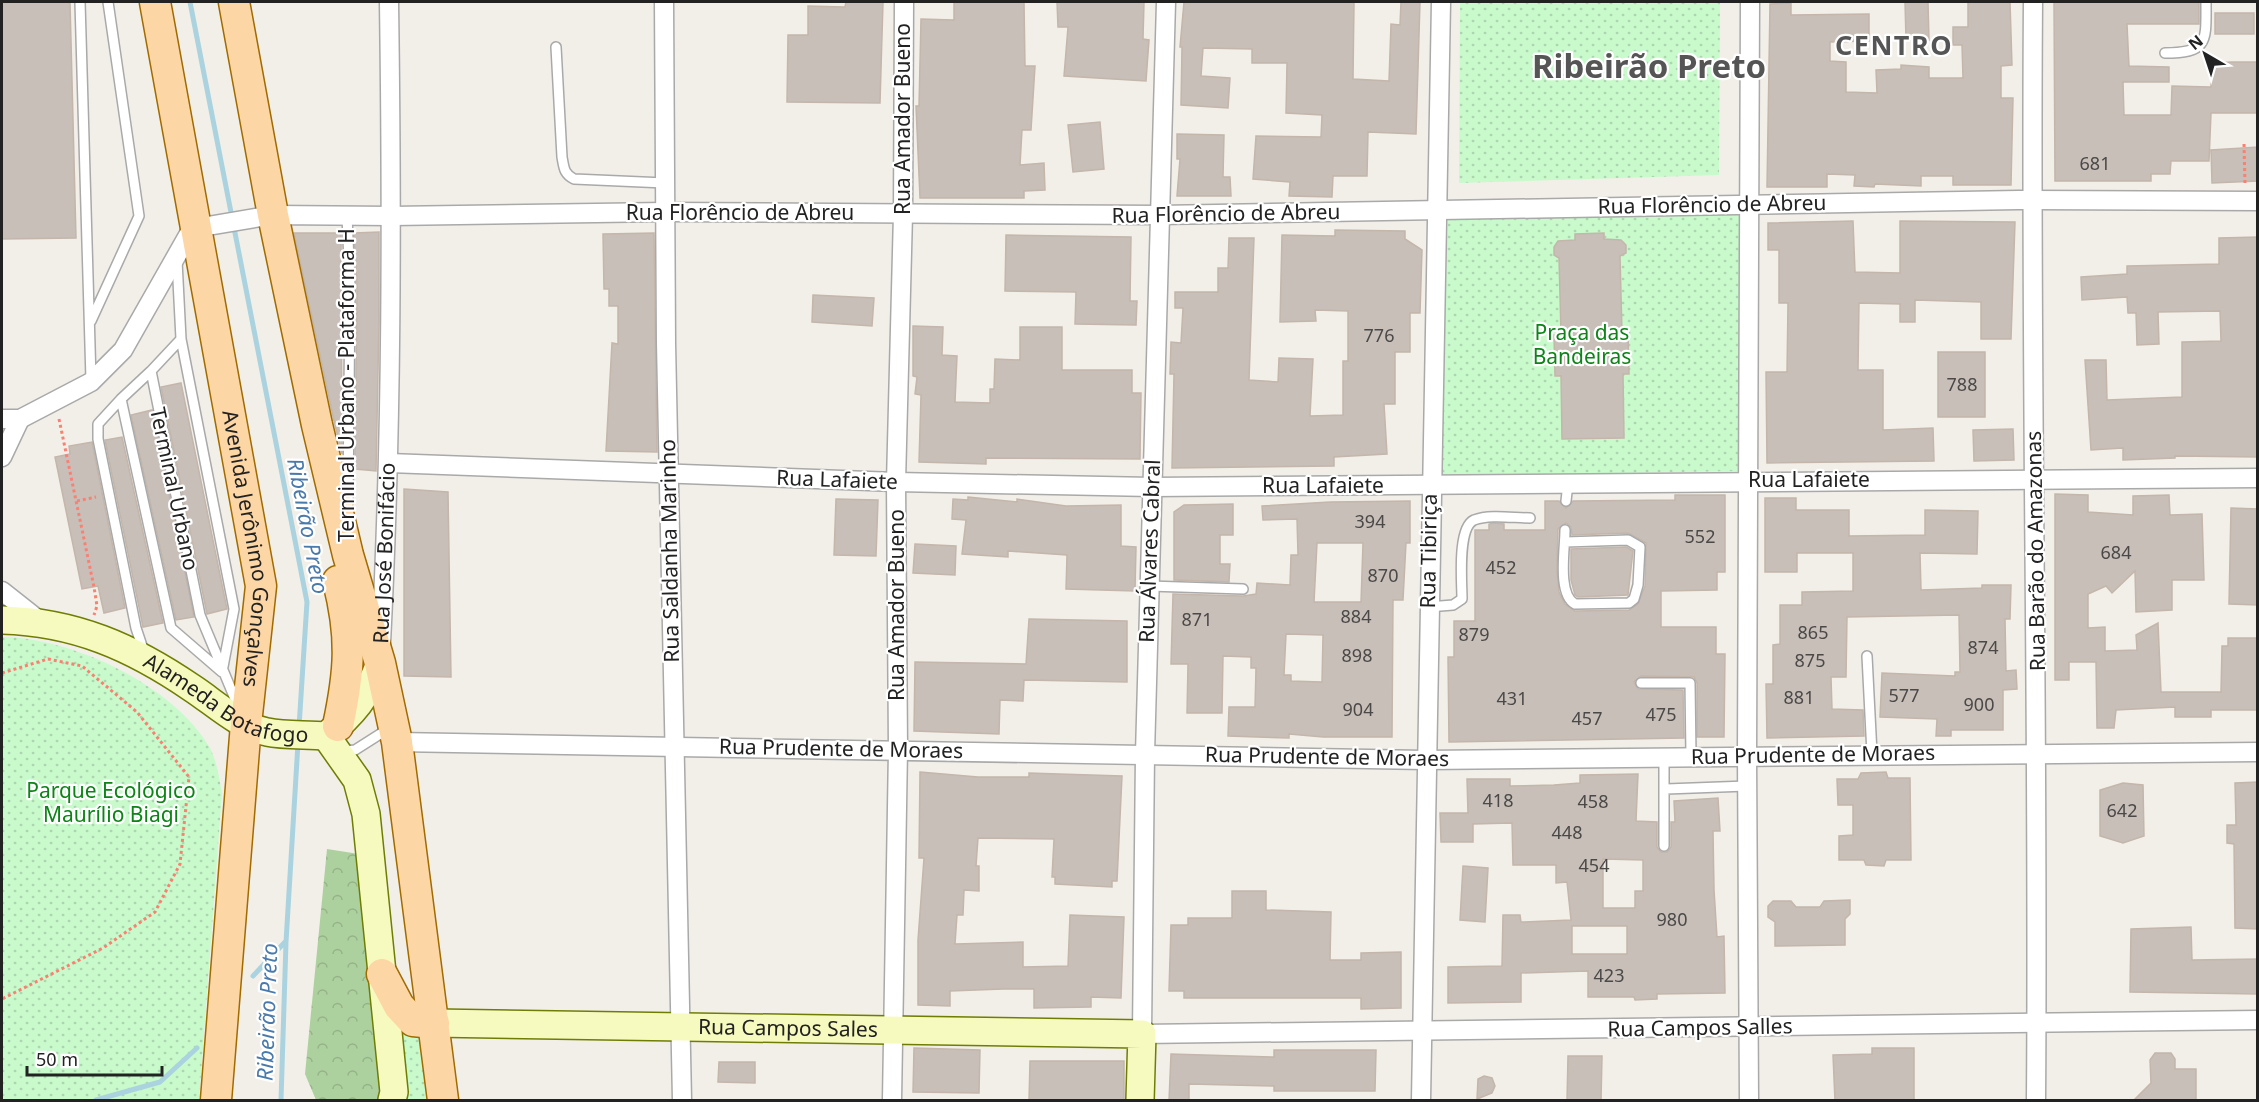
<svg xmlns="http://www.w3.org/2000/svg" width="2259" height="1102" viewBox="0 0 2259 1102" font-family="'Noto Sans',sans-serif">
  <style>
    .forest { fill: url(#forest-crowns) }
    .park { fill: url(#park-dots) }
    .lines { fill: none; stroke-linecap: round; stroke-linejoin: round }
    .stream { stroke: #aad3df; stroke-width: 5 }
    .building { fill: #c7bfb8; stroke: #c4b6ab; stroke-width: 1.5; fill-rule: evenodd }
    .service-casing { stroke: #a9a9a9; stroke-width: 12 }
    .minor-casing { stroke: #a9a9a9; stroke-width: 21 }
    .secondary-casing { stroke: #707d05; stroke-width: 30 }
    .primary-casing { stroke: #a06b00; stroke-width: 33 }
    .path { stroke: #fa8072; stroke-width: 3; stroke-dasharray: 3 3; stroke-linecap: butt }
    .service { stroke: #fff; stroke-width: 9 }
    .minor { stroke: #fff; stroke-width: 18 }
    .secondary { stroke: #f7fabf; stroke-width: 27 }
    .primary { stroke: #fcd6a4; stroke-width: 30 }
    .labels { text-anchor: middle; stroke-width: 4.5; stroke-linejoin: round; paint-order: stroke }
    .number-label { font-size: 18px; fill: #4b4948 }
    .street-label { font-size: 21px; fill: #222; stroke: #fff }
    .park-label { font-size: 21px; fill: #0c8416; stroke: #fff }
    .water-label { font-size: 22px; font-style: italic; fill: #4a7aab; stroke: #fff }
    .district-label { font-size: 27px; font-weight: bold; letter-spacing: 1.5px; fill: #555; stroke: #fff }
    .town-label { font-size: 33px; font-weight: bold; fill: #555; stroke: #fff }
  </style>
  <defs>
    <pattern id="forest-crowns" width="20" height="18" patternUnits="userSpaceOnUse" patternTransform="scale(1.5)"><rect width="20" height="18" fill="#add19e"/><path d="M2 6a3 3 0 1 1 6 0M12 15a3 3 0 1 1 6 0" fill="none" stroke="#95b388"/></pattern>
    <pattern id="park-dots" width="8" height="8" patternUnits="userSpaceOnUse" patternTransform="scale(1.5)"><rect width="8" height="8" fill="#c8facc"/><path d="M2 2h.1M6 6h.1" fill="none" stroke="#acd6af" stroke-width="1.8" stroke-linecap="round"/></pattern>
  </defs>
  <rect width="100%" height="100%" fill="#f2efe9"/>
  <!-- forest -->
  <path class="forest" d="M327,849L359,854L382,1081L380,1100H316L305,1074Z"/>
  <!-- park -->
  <path class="park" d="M1460,2H1720L1719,175L1459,183Z
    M1740,211L1739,471L1445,476L1440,470L1439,463L1448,218Z
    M2,637C71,637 175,686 210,748C217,762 219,777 222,793L199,1100H2Z
    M396,1026L422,1034L431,1100H401Z"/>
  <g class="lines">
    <!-- stream -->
    <path class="stream" d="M190,2L307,602L299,727
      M253,976L285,942
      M96,1100L160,1082L197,1048
      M281,1100L286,942L298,743"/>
  </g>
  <!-- building -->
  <path class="building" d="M2,2H70L76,238L2,239Z
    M846,2H883L880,103L787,102L788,35H808V6L845,7Z
    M954,2H1024L1025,66H1035L1031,130H1022L1020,165L1044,163L1045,190L1024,191V198H920L916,106H919L921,19L954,20Z
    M1057,2H1144L1143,39L1149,40L1146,81L1064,76L1068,27H1058Z
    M1184,2H1354L1353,79L1389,81L1391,24L1400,25L1401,2H1420L1416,134L1368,132L1367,176H1333L1332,197L1289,196L1290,182L1253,179L1256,136L1321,137L1322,115L1286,113L1287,63H1252V49L1203,48L1201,76L1230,78L1228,108L1181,105L1182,47H1180Z
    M1905,2H1928L1929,40H1906Z
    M1968,2H2010L2012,65L2001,66V98H2013L2011,185H1953V176H1921V186L1875,184L1874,187L1854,186L1855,175L1827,174V187H1767L1770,4L1791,3V15L1869,14V41L1830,42V61L1846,62V92L1877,93L1876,70L1901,69V65L1929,67V78H1963L1962,45H1953V27H1968Z
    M2054,2H2199V24H2127L2129,66L2169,67V82H2123L2124,115H2171L2172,86L2211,87L2212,63L2232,62H2258V113H2211L2209,161H2171L2170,174H2151V181H2055Z
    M2215,13H2254V34H2215Z
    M1100,122L1104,169L1073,172L1068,125Z
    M1177,134L1224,135L1223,177H1230L1231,196H1177L1180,159H1177Z
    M2258,147V181L2212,183L2211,150Z
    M1853,221L1855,272L1900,273V221L2015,222L2011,339H1981V302L1915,300V322H1900V304L1859,303L1858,370H1883V430L1933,428L1934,461L1767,463L1766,372H1787L1788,303H1779V250H1768V223Z
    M1335,230L1405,231V239L1422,250L1420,313H1410V352H1395V404H1384L1387,454L1334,457V466L1172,468L1174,374H1170L1171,342L1181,343L1183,308H1175V292H1218V268H1228L1229,238H1254L1249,380L1278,382L1279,358L1313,359L1310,416L1343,415V361H1348V311L1315,310L1316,321L1280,322L1282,235L1335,236Z
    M379,232V322L376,471L355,469L357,285L354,233Z
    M294,233H341L342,454L334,421Z
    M654,233L657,452L606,451L612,343L618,344V306H609V289H604L603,234Z
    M1604,233V239L1621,240L1626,245V253L1620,256L1622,333H1628L1629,374H1623L1624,438L1562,439L1561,376H1555L1554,335L1561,334L1559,258L1554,255V247L1558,241L1575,240V234Z
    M1006,235L1131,237L1130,301H1137L1136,325L1075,324L1076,292L1005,291Z
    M2258,237V457L2175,456V458L2123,460V448L2091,450L2085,360H2106L2107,400L2182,397V342L2221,341L2220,311L2158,312L2159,344L2137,345L2136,313H2128L2127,297L2082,300L2081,277L2127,274V266L2219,264V238Z
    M813,295L874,298L872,326L812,322Z
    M913,326L943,327L942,355L957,356L955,402L990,403V389H994L995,359L1020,360V327H1062V370H1132V393H1141L1140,459L986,458V464L919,462L921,395L915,394L917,377L913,376Z
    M1938,352H1985V417H1938Z
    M181,383L227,609L207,614L161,387Z
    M152,410L194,617L176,620L131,415Z
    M2013,429L2014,460L1974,461L1973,430Z
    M122,437L163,623L143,627L105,440Z
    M92,442L125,608L104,613L98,586L82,589L55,457L70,454L69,446Z
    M404,489L448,492L451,677L404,676Z
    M2055,494L2088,495V512L2133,515V496L2169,495L2170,515L2202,514L2204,580H2172V610L2136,612L2135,571L2112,593L2106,586L2088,594V628L2105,627V651L2137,650L2136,635L2158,623L2161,692H2221L2222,646H2228V638H2258L2257,710H2211V717H2175V707L2116,710L2114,728H2097L2096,662H2069V680H2055Z
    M1675,495H1725V572H1717V590L1661,591V627H1716V654H1725L1724,737H1697V683L1694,677L1641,676L1634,682L1638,689L1683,690L1684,738L1449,742L1448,657H1454V621H1475V530H1489V524L1494,523L1504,524V530H1545V501H1559L1566,508L1573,501L1675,500ZM1566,523L1571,527L1572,535L1628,533L1646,543L1645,586L1638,604L1629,610L1575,611L1565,604L1559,592L1557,570L1558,529Z
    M968,497L1017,502V499L1066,506L1121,505V546L1136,547L1135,591L1066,589L1067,555L1008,551V557L962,554L966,520L952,519L953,499L968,500Z
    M1765,498H1796V510H1849V536L1925,535V510L1978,511L1977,554L1920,553L1921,590L1982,588V585H2011L2010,619H2005L2006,671L2016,670L2017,689L2003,690V730H1951V736H1936L1937,719L1880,717L1882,673L1955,676V672H1960L1959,615L1847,617L1846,677H1831L1832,709L1863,710L1864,736L1767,738L1766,684H1773V645L1780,644V605H1802V592L1853,591V553H1797V572H1765Z
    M836,499L878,500L876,556L834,555Z
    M1410,501V543H1406L1403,600H1393L1392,737H1323L1289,734V738L1228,736L1229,707H1255L1256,668H1251V657L1223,656L1222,713H1187L1188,664H1171L1173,594L1243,596L1256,594L1257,583L1290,585L1291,555H1298L1297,519L1263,520L1262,506L1330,502ZM1317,543H1363L1361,602H1314ZM1286,634L1323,635L1322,682L1291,681V675H1284Z
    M1233,504V535H1220V564H1230L1229,582L1174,580V512L1184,505Z
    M2231,508L2258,509V605L2229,604Z
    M915,544L956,546L955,575L913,573Z
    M1626,547L1633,551L1628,595L1578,597L1575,595L1571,580V549Z
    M1029,619L1127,621V682L1024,680L1023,701L1000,700L999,734L914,731L915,662L1026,664Z
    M920,772L978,777H1029V773L1122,776L1117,881H1112V887L1055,884V877H1052L1054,839L978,838L976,866H979V891L964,890L963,915H957L955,944L1023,942V967L1068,966L1070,915L1124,917L1121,998L1091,997V1007L1034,1008V989H1003L950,991V1006L918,1005V940L924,858H919Z
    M1886,772L1888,778H1910L1911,860H1886L1884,866L1866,865L1864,860H1839V836L1853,835V805H1838L1837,779H1858L1861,773Z
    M1638,774L1636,821L1657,822V847L1661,852H1667L1671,847V822H1675L1674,801L1718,798L1720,831H1713L1714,890L1717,937L1724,936L1725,993L1657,994V999L1635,1000L1634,997H1588V971L1521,973V1002L1448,1003V967L1502,966L1503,915H1520L1521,922L1571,920L1567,882L1556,883V865H1513L1512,823L1473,824V842H1441L1440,813H1468L1467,779H1510V786L1554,785L1580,783V775ZM1603,859L1643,860V891H1635V908H1603ZM1572,926H1627V954H1572Z
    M2258,782V929L2235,928L2234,844L2227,843V825H2236L2235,783Z
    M2123,783L2143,785L2144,836L2123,843L2100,836V790Z
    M1463,866L1488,868L1485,922L1460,920Z
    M1232,891H1266V910L1331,912L1330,960H1361V953L1401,952V1008L1361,1009V998H1184V991H1169L1171,925H1188V918H1232Z
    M1850,900V914L1845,919V945L1775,946V922L1768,917V906L1773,901H1791L1796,907H1820L1824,901Z
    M2191,927L2192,960L2258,959V994L2130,992L2131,929Z
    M914,1048L980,1050L979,1093L913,1092Z
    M1872,1048H1914V1101H1835L1833,1055L1872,1054Z
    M1274,1050H1376L1375,1091H1274V1086L1189,1084V1101H1169L1171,1054L1274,1057Z
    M2155,1053H2171L2175,1059V1069H2196V1101H2133L2151,1083L2150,1060Z
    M1568,1056H1602L1601,1101H1567Z
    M1030,1061H1124V1101H1029Z
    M719,1062H755V1083L718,1082Z
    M1484,1076L1492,1078L1495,1086L1492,1093L1477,1099L1478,1079Z"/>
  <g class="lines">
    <defs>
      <path id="service" d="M80,2L91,380
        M556,47L562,157C564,168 564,174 574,179L665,183
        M2165,53C2209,53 2206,41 2206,2
        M347,216L350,285L348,504
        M177,261L181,339L151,371L200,615L238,706
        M91,321L139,216L108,2
        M151,371L121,399L171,628L222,672L234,609L181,339
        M121,399L98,424V439L136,628L144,652
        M1566,501L1568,483
        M1565,542L1628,540L1640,547L1638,585L1634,599L1629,603L1575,604C1557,594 1565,549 1565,530
        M1149,586L1243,589
        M1428,607L1453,605L1462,599C1462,582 1457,528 1474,520C1490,514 1513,518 1530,518
        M1867,656L1872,754
        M1641,683H1690L1691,756
        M342,751L355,750L388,729
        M1666,789L1747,786
        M1664,846V756"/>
      <g id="minor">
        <path d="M664,2L666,343L682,1100"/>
        <path d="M1166,2L1145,754L1142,1034L2258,1020"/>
        <path d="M2033,2C2030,368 2039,734 2036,1100"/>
        <path d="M2,419H20L91,382L123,350L190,232L196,228L273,215L392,216L665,212L1160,215L2018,200L2258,201"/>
        <path d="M2,457L20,419"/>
        <path d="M389,463L896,482L1152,487L2258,478"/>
        <path d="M2,591L40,621"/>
        <path id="s1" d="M381,643C392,429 392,216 389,2"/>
        <path d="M397,742L1425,760L2258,752"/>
        <path d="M892,1100L898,749L896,482L903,214L904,2"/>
        <path d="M1421,1100L1441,2"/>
        <path d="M1749,1100L1747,755L1750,2"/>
      </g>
      <g id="secondary">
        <path id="s2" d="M2,620C75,622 132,647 192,688C215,703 240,727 267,732C286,736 307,734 326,736C353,714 368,696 380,663"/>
        <path d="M326,736L357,780L366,814L394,1092L392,1100"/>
        <path id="s3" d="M434,1023L1142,1034L1140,1100"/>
      </g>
      <g id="primary">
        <path id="s4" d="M155,2L261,586L246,724L216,1100"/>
        <path d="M234,2L273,215L317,425L348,555L380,663L397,742L443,1100"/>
        <path d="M338,581C352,636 350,670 338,726"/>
        <path d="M382,974L399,1006L413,1021L434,1023"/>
      </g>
    </defs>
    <!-- service casing -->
    <use href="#service" class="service-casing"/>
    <!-- minor casing -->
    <use href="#minor" class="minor-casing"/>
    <!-- secondary casing -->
    <use href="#secondary" class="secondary-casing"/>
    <!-- primary casing -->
    <use href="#primary" class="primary-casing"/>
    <!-- path -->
    <path class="path" d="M2244,144L2245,184
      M59,419L94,587L97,606L94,615
      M77,501L96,497
      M2,673L48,659L82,666L137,712L189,777L180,864L155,912L103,948L2,999"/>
    <!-- service -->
    <use href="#service" class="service"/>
    <!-- minor -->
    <use href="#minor" class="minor"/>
    <!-- secondary -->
    <use href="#secondary" class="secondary"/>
    <!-- primary -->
    <use href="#primary" class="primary"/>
  </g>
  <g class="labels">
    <!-- number labels -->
    <g class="number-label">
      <text x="2095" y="170">681</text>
      <text x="1379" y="342">776</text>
      <text x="1962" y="391">788</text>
      <text x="1370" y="528">394</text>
      <text x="1700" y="543">552</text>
      <text x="2116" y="559">684</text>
      <text x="1501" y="574">452</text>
      <text x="1383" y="582">870</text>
      <text x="1356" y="623">884</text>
      <text x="1197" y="626">871</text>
      <text x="1813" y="639">865</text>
      <text x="1474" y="641">879</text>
      <text x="1983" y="654">874</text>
      <text x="1357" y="662">898</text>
      <text x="1810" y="667">875</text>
      <text x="1904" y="702">577</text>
      <text x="1799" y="704">881</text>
      <text x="1512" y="705">431</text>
      <text x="1979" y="711">900</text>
      <text x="1358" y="716">904</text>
      <text x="1661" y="721">475</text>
      <text x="1587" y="725">457</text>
      <text x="1498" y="807">418</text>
      <text x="1593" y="808">458</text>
      <text x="2122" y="817">642</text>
      <text x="1567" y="839">448</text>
      <text x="1594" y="872">454</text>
      <text x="1672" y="926">980</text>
      <text x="1609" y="982">423</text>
    </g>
    <!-- street labels -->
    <g class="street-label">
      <text transform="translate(903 119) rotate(-90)" y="7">Rua Amador Bueno</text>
      <text transform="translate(1712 205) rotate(-1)" y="7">Rua Florêncio de Abreu</text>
      <text x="740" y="220">Rua Florêncio de Abreu</text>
      <text transform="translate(1226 214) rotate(-1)" y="7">Rua Florêncio de Abreu</text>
      <text transform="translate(347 385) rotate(-90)" y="7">Terminal Urbano - Plataforma H</text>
      <text transform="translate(837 480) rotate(2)" y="7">Rua Lafaiete</text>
      <text x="1809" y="487">Rua Lafaiete</text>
      <text x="1323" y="493">Rua Lafaiete</text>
      <text transform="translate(174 489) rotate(78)" y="7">Terminal Urbano</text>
      <text dy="7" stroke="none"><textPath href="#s4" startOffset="555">Avenida Jerônimo Gonçalves</textPath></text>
      <text transform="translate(670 551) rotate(-91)" y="7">Rua Saldanha Marinho</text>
      <text transform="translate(1150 551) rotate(-88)" y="7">Rua Álvares Cabral</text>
      <text transform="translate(1429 551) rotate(-89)" y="7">Rua Tibiriça</text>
      <text transform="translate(2036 551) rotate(-91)" y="7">Rua Barão do Amazonas</text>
      <text dy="7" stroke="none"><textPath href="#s1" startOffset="90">Rua José Bonifácio</textPath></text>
      <text transform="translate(897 605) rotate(-90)" y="7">Rua Amador Bueno</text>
      <text dy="7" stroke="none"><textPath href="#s2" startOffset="242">Alameda Botafogo</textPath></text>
      <text transform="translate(841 749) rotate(1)" y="7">Rua Prudente de Moraes</text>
      <text transform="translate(1813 755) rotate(-1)" y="7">Rua Prudente de Moraes</text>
      <text transform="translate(1327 757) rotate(1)" y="7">Rua Prudente de Moraes</text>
      <text transform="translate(1700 1028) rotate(-1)" y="7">Rua Campos Salles</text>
      <text dy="7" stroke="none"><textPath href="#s3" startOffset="354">Rua Campos Sales</textPath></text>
    </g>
    <!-- park labels -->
    <g class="park-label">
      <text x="1582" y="340">Praça das<tspan x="1582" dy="24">Bandeiras</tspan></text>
      <text x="111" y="798">Parque Ecológico<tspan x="111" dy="24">Maurílio Biagi</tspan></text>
    </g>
    <!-- water labels -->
    <g class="water-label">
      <text transform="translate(308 526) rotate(79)" y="8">Ribeirão Preto</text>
      <text transform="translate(267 1012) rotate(-88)" y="8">Ribeirão Preto</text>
    </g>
    <!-- district labels -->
    <g class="district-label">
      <text x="1894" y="55">CENTRO</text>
    </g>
    <!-- town labels -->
    <g class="town-label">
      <text x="1649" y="78">Ribeirão Preto</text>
    </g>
  </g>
  <!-- border -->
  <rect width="2259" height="1102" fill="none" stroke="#222222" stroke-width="6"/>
  <!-- north arrow -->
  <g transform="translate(2205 54) rotate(321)" stroke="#ffffff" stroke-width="4.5" paint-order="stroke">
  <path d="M0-4.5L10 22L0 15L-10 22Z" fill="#222222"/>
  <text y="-9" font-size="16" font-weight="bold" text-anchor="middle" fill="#222222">N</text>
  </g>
  <!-- scale -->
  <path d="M27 1066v9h135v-9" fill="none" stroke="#222222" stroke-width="3"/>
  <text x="36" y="1066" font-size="18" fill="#222222" stroke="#ffffff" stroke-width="4.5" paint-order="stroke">50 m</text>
</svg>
